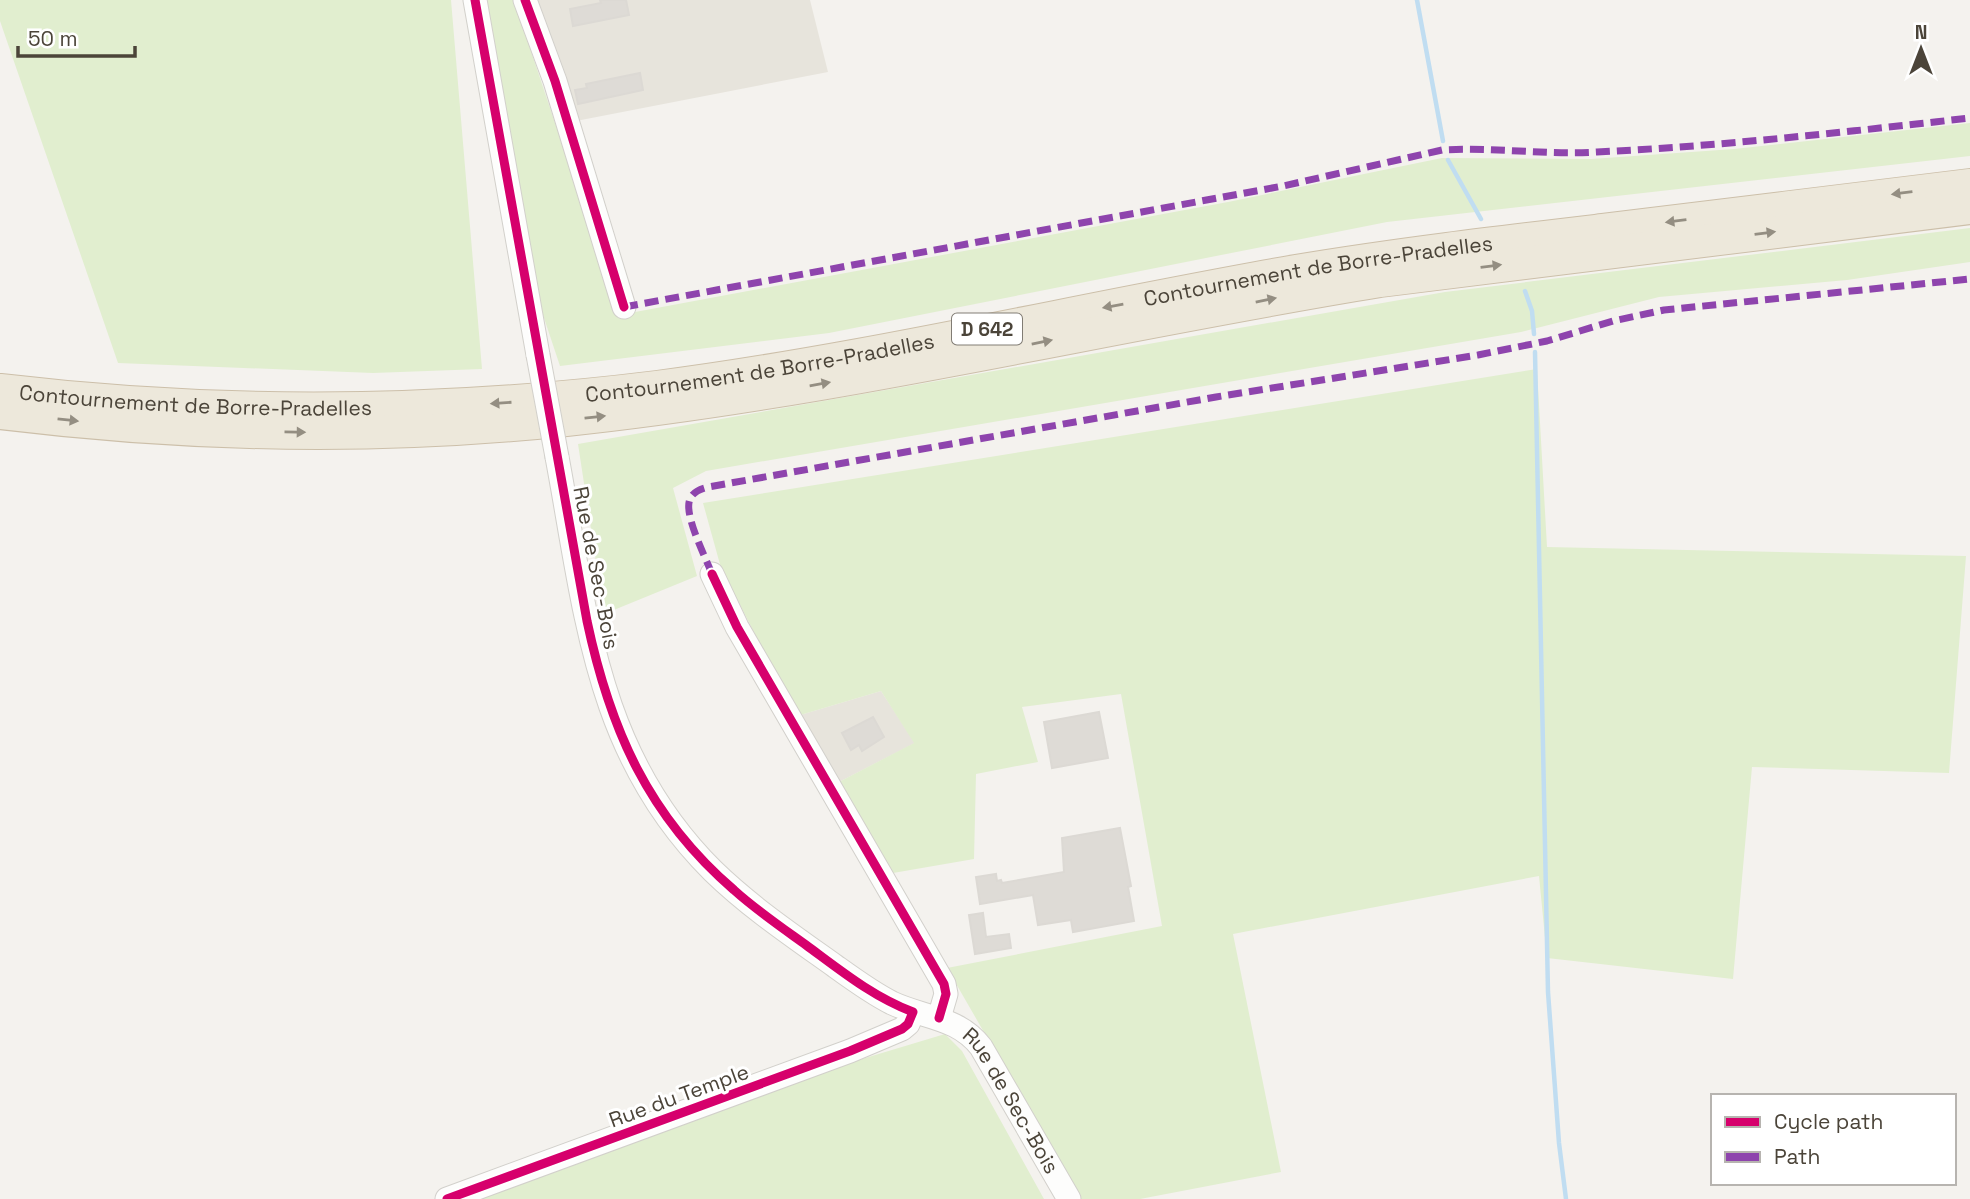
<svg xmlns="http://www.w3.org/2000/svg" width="1970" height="1199" viewBox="0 0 1970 1199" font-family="'Space Grotesk',sans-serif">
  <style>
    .residential { fill: #e7e4dc }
    .green { fill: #e1eecf }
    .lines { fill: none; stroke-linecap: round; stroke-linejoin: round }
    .stream { stroke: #c0ddf1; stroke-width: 4.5 }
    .building { fill: #dedbd6; stroke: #dcd9d4; stroke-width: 2 }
    .minor-casing { stroke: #d2d0cb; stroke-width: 25 }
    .highway-casing { stroke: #ccbfa9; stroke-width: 34 }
    .minor { stroke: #fdfdfc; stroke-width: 23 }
    .highway { stroke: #ede8db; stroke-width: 32 }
    .minor-bridge-casing { stroke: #d2d0cb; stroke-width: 25; stroke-linecap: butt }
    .minor-bridge { stroke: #fdfdfc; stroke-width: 23 }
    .quiet { stroke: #8e44ad; stroke-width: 7; stroke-dasharray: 14 7; stroke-linecap: butt }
    .cycleway-casing { stroke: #fff; stroke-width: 13 }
    .cycleway { stroke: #d6006c; stroke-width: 9 }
    .oneway { fill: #948e82 }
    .labels { text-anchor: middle; stroke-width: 6; stroke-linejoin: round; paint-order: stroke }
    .shield { fill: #fff; stroke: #817c74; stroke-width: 2 }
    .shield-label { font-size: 19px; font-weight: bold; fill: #4b4439 }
    .street-label { font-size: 21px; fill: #4b4439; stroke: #fff }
  </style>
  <rect width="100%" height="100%" fill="#f4f2ee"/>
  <!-- residential -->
  <path class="residential" d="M535,0H810L828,72L576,121Z
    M881,691L915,743L837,783L797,716Z"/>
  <!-- green -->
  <path class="green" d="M0,0H451L482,369L373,373L118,363L0,21Z
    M486,0H514L619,315L1228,202L1442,158L1591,159L1734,149L1970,123V156L1387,222L829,333L560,366L542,312Z
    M1970,228V262L1847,280L1659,297L1521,332L706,471L673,488L697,576L604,614L578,444L1445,292Z
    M1537,369L1547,547L1966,556L1949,773L1752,767L1733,979L1547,958L1539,876L1233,934L1281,1172L1140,1199H1080L947,968L1162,926L1121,694L1022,707L1038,762L976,774L974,859L893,873L837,783L914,743L881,691L797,716L721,568L703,503Z
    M945,1034L962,1051L1044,1199H475L862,1059Z"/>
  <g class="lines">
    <!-- stream -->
    <path class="stream" d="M1417,0L1443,141
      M1448,160L1481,219
      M1525,291L1532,311L1534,334
      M1535,352L1548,992L1559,1143L1566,1199"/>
  </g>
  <!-- building -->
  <path class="building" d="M600,0H626L629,15L573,26L570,9L601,3Z
    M640,73L643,90L578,104L575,90L587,88L586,84Z
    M1099,712L1108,758L1052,768L1044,722Z
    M873,717L884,737L862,751L859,745L851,750L842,733Z
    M1120,828L1131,886L1128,887L1134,921L1073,932L1071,920L1038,925L1033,895L980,904L976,877L996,874L997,881L1001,880L1002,883L1064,872L1062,838Z
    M983,913L986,937L1009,934L1011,948L975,954L969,915Z"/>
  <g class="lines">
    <defs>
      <g id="minor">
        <path d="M475,0L538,355"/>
        <path d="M525,0L555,81L624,307"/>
        <path id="s1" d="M557,457C586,612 595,754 713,871C750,907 793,936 835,966C853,979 872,993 892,1003C924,1018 958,1017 981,1047L1069,1199"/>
        <path d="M712,574L737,627L944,984L946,994L939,1018"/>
        <path d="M447,1199L850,1051L902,1029L908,1024L913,1012"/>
      </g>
      <g id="highway">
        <path id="s2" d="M0,390C219,416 439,414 657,387C872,359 1083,308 1296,271C1398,254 1501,242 1603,230C1725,215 1848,200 1970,185"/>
        <path d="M0,413C187,436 378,440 566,420C840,391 1108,325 1380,281L1970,208"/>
      </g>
    </defs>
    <!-- minor casing -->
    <use href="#minor" class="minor-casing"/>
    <!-- highway casing -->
    <use href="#highway" class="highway-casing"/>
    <!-- minor -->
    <use href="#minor" class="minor"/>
    <!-- highway -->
    <use href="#highway" class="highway"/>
    <defs>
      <path id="minor-bridge" d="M538,355L557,457"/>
    </defs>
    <!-- minor-bridge casing -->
    <use href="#minor-bridge" class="minor-bridge-casing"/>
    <!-- minor-bridge -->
    <use href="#minor-bridge" class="minor-bridge"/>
    <!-- quiet -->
    <path class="quiet" d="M624,307L1283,186L1442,150C1493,147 1545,155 1597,152C1722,146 1846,132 1970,118
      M712,574C706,558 683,514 690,499C693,492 700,489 708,487L1216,397L1478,355L1547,341L1613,321L1664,310L1970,279"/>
    <defs>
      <path id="cycleway" d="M525,0L555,81L624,307
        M712,574L737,627L944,984L946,994L939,1018
        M447,1199L850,1051L902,1029L908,1024L913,1012C873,997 840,970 806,945C781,927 756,910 734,890C648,816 610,729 587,621L475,0"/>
    </defs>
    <!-- cycleway casing -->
    <use href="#cycleway" class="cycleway-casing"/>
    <!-- cycleway -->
    <use href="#cycleway" class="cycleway"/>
  </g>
  <!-- one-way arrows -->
  <defs><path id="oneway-solid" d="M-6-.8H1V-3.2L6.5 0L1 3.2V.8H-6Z" transform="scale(1.75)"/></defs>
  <g class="oneway">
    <use href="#oneway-solid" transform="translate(1902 193) rotate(173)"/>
    <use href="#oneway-solid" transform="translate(1676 221) rotate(173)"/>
    <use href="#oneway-solid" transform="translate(1765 233) rotate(-7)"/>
    <use href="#oneway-solid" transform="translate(1491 266) rotate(-7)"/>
    <use href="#oneway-solid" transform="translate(1266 300) rotate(-11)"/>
    <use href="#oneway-solid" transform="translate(1113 306) rotate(170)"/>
    <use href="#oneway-solid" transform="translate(1042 342) rotate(-11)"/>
    <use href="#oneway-solid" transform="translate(820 384) rotate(-10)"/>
    <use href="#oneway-solid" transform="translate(501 403) rotate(176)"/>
    <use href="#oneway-solid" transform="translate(595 417) rotate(-6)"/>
    <use href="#oneway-solid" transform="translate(68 420) rotate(6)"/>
    <use href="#oneway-solid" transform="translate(295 432) rotate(1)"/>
  </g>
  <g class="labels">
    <!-- shield labels -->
    <rect class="shield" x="952" y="313.5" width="70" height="31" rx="5"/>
    <g class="shield-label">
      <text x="987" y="336">D 642</text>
    </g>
    <!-- street labels -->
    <g class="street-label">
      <text dy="7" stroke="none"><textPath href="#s2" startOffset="1330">Contournement de Borre-Pradelles</textPath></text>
      <text dy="7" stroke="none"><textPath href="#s2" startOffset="763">Contournement de Borre-Pradelles</textPath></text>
      <text dy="7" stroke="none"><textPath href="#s2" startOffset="196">Contournement de Borre-Pradelles</textPath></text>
      <text transform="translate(596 568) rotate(79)" y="7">Rue de Sec-Bois</text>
      <text transform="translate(679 1096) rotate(-20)" y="7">Rue du Temple</text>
      <text dy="7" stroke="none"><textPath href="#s1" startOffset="836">Rue de Sec-Bois</textPath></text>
    </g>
  </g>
  <!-- legend -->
  <rect x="1711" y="1094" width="245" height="91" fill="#ffffff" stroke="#b7b4b0" stroke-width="2"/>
  <rect x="1725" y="1117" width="35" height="10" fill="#d6006c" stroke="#b7b4b0" stroke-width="2"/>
  <text x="1774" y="1129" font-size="21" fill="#4b4439">Cycle path</text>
  <rect x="1725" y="1152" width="35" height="10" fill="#8e44ad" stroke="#b7b4b0" stroke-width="2"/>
  <text x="1774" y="1164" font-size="21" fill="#4b4439">Path</text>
  <!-- north arrow -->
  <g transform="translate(1921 49)" stroke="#ffffff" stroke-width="5" paint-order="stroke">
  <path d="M0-5L12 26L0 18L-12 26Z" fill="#4b4439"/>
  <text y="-10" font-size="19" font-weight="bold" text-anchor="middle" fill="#4b4439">N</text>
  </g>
  <!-- scale -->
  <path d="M18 46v10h117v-10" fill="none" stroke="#4b4439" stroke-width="3.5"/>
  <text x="28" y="46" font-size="21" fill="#4b4439" stroke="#ffffff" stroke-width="5" paint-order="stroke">50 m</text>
</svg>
